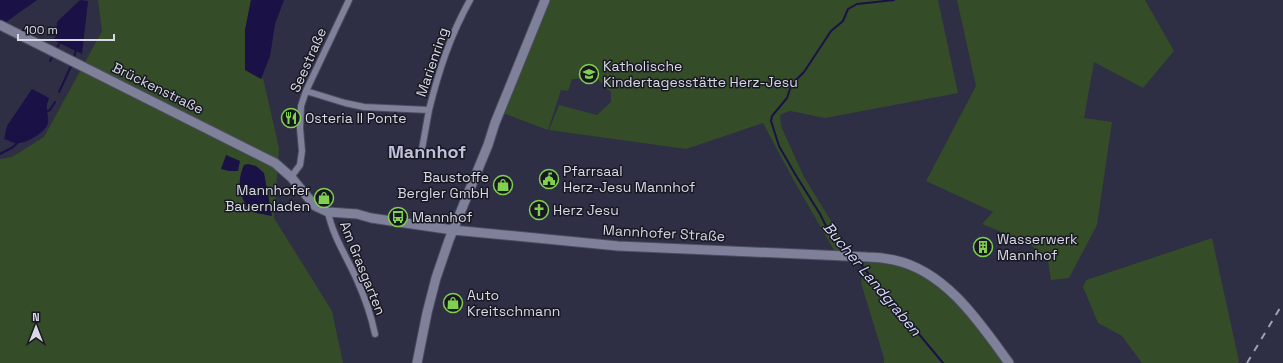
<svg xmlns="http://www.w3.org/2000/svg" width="1283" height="363" viewBox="0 0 1283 363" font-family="'Space Grotesk',sans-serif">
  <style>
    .green { fill: #354c28 }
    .water { fill: #1a1147 }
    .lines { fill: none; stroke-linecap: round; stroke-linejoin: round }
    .stream { stroke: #1a1147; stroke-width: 2 }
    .street-casing { stroke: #4d4c5f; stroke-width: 8 }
    .secondary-casing { stroke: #4d4c5f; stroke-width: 11 }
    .street { stroke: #7f8099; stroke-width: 6 }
    .secondary { stroke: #7f8099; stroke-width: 9 }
    .rail { stroke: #a1a1b2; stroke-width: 2; stroke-dasharray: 7 7; stroke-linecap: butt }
    .labels { text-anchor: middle; stroke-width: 3; stroke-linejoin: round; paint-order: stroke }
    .street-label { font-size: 14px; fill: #d8d8e6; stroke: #171821 }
    .poi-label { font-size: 14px; fill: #d8d8e6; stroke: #171821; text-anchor: start }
    .water-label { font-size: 15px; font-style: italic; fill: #d8d9fe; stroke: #171821 }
    .district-label { font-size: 18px; font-weight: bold; fill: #bfc0dc; stroke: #171821 }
  </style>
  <rect width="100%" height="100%" fill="#2e2e44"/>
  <!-- green -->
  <path class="green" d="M98,0H251L245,30L261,79L263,78L279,148L274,218L332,311L343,363H0V159L12,157L44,137L102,31Z
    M545,0H938L958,93L825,118L790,111L780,115L781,126L804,177L850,252H835L793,179L763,123L686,149L549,130L559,105L597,115L611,102V92L595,77L572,79L568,91L561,90L548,130L500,112Z
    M957,0H1145L1174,51L1143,88L1094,62L1084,118L1112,122L1097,225L1069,278L1051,280L1048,261L1029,243L982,224L993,212L926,181L976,86Z
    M1212,238L1239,361L1238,363H1142L1122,336L1098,323L1083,287L1086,280Z
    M882,262L905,266L939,278L1010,363H884V358L861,283L864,263Z"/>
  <!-- water -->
  <path class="water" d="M0,0H37L6,22L0,33Z
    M80,0L88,1L82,54L53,40L56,36L57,22Z
    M251,0H284L275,24L270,56L261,79L245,70V30Z
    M32,89L49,98C44,111 49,112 48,122C48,131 27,143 19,143C14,144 9,140 4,139L7,126Z
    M226,155L240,161L238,171H229L221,169Z
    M248,164L256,166L264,173L272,216C265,214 254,214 248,209C247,207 246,205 245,203C238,191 238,178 244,165Z"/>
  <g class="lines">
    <!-- stream -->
    <path class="stream" d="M56,49L61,41
      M74,58L76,49
      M50,61L53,55
      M59,92L72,64
      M45,112L50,110L55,102
      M0,154L13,147L19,141
      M849,253L830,234L820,214L795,174L779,146L771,121L772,116L787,98L790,89L796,80L804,72L831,31L843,21L848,9L857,4L894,0
      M857,260L943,363"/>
    <defs>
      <path id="street" d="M306,91L345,103L364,107L429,110C439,70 450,36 470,0
        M422,149L429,110
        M291,177L300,165L302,151L300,128L301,106L306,91L349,0
        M328,212C333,237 347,257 357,280C365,298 371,315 375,334"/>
      <path id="secondary" d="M0,25L275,163L291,177L315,206L328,212L357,214L371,218L453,230L618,246L867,257C876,257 885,258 894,260C946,271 980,323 1009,363
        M417,363L427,313L436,278L449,240L488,145L495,123L545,0"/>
    </defs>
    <!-- street casing -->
    <use href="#street" class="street-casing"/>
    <!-- secondary casing -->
    <use href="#secondary" class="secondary-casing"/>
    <!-- street -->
    <use href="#street" class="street"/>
    <!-- secondary -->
    <use href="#secondary" class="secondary"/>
    <!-- rail -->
    <path class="rail" d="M1247,363L1283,303"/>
  </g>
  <!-- icons -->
  <defs>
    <symbol id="school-ring" viewBox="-11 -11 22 22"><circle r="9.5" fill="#171821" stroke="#82d04f" stroke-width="1.5"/><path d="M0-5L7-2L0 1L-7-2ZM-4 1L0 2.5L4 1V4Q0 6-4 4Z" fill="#82d04f"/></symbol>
    <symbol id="restaurant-ring" viewBox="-11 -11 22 22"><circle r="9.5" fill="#171821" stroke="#82d04f" stroke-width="1.5"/><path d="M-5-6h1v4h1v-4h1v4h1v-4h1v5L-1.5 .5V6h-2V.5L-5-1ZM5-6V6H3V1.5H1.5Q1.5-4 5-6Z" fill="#82d04f"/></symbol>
    <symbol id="civic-ring" viewBox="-11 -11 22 22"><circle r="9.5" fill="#171821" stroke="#82d04f" stroke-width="1.5"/><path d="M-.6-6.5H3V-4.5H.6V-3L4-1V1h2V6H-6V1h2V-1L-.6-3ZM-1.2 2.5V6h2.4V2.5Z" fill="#82d04f"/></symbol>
    <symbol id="shop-ring" viewBox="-11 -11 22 22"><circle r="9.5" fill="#171821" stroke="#82d04f" stroke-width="1.5"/><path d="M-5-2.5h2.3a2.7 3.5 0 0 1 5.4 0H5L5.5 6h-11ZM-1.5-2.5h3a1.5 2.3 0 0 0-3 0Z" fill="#82d04f"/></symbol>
    <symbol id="church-ring" viewBox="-11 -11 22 22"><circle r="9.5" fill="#171821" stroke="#82d04f" stroke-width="1.5"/><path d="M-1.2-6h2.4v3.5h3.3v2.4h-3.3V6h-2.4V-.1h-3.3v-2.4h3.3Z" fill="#82d04f"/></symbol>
    <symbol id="bus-ring" viewBox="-11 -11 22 22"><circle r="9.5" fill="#171821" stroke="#82d04f" stroke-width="1.5"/><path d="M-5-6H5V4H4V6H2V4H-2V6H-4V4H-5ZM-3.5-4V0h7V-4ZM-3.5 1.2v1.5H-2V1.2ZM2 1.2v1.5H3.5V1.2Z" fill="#82d04f"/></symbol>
    <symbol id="building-ring" viewBox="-11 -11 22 22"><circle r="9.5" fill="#171821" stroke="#82d04f" stroke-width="1.5"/><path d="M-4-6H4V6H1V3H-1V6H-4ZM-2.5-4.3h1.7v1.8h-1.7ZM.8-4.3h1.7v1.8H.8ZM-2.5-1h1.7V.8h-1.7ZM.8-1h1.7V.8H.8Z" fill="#82d04f"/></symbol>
  </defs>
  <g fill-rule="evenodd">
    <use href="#school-ring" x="578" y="63" width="22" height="22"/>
    <use href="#restaurant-ring" x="280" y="107" width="22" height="22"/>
    <use href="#civic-ring" x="538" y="168" width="22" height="22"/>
    <use href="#shop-ring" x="492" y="174" width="22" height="22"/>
    <use href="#shop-ring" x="313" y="187" width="22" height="22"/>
    <use href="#church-ring" x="528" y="199" width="22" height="22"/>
    <use href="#bus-ring" x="387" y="206" width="22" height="22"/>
    <use href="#building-ring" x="972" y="236" width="22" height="22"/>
    <use href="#shop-ring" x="442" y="292" width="22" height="22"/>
  </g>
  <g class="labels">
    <!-- street labels -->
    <g class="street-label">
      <text transform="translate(308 60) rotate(-66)" y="5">Seestraße</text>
      <text transform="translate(432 62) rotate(-71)" y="5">Marienring</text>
      <text transform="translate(158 88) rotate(26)" y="5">Brückenstraße</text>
      <text transform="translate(664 233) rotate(3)" y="5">Mannhofer Straße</text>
      <text transform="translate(363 268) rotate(68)" y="5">Am Grasgarten</text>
    </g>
    <!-- poi labels -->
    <g class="poi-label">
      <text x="603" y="71">Katholische<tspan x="603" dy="16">Kindertagesstätte Herz-Jesu</tspan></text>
      <text x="305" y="123">Osteria Il Ponte</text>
      <text x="563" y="176">Pfarrsaal<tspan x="563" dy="16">Herz-Jesu Mannhof</tspan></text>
      <text x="489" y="182" text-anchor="end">Baustoffe<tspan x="489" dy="16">Bergler GmbH</tspan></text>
      <text x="310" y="195" text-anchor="end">Mannhofer<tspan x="310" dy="16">Bauernladen</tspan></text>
      <text x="553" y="215">Herz Jesu</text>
      <text x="412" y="222">Mannhof</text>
      <text x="997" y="244">Wasserwerk<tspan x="997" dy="16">Mannhof</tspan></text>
      <text x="467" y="300">Auto<tspan x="467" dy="16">Kreitschmann</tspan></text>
    </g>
    <!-- water labels -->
    <g class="water-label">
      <text transform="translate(872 279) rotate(50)" y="5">Bucher Landgraben</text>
    </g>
    <!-- district labels -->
    <g class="district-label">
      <text x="427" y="158">Mannhof</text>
    </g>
  </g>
  <!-- north arrow -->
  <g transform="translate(36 327)" stroke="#171821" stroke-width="3" paint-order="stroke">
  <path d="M0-3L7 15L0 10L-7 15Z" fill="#d8d8e6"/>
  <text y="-6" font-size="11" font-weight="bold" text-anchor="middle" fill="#d8d8e6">N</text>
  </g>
  <!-- scale -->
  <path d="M18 34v6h96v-6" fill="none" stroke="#d8d8e6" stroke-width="2"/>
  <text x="24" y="34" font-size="12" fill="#d8d8e6" stroke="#171821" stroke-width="3" paint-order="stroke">100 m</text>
</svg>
